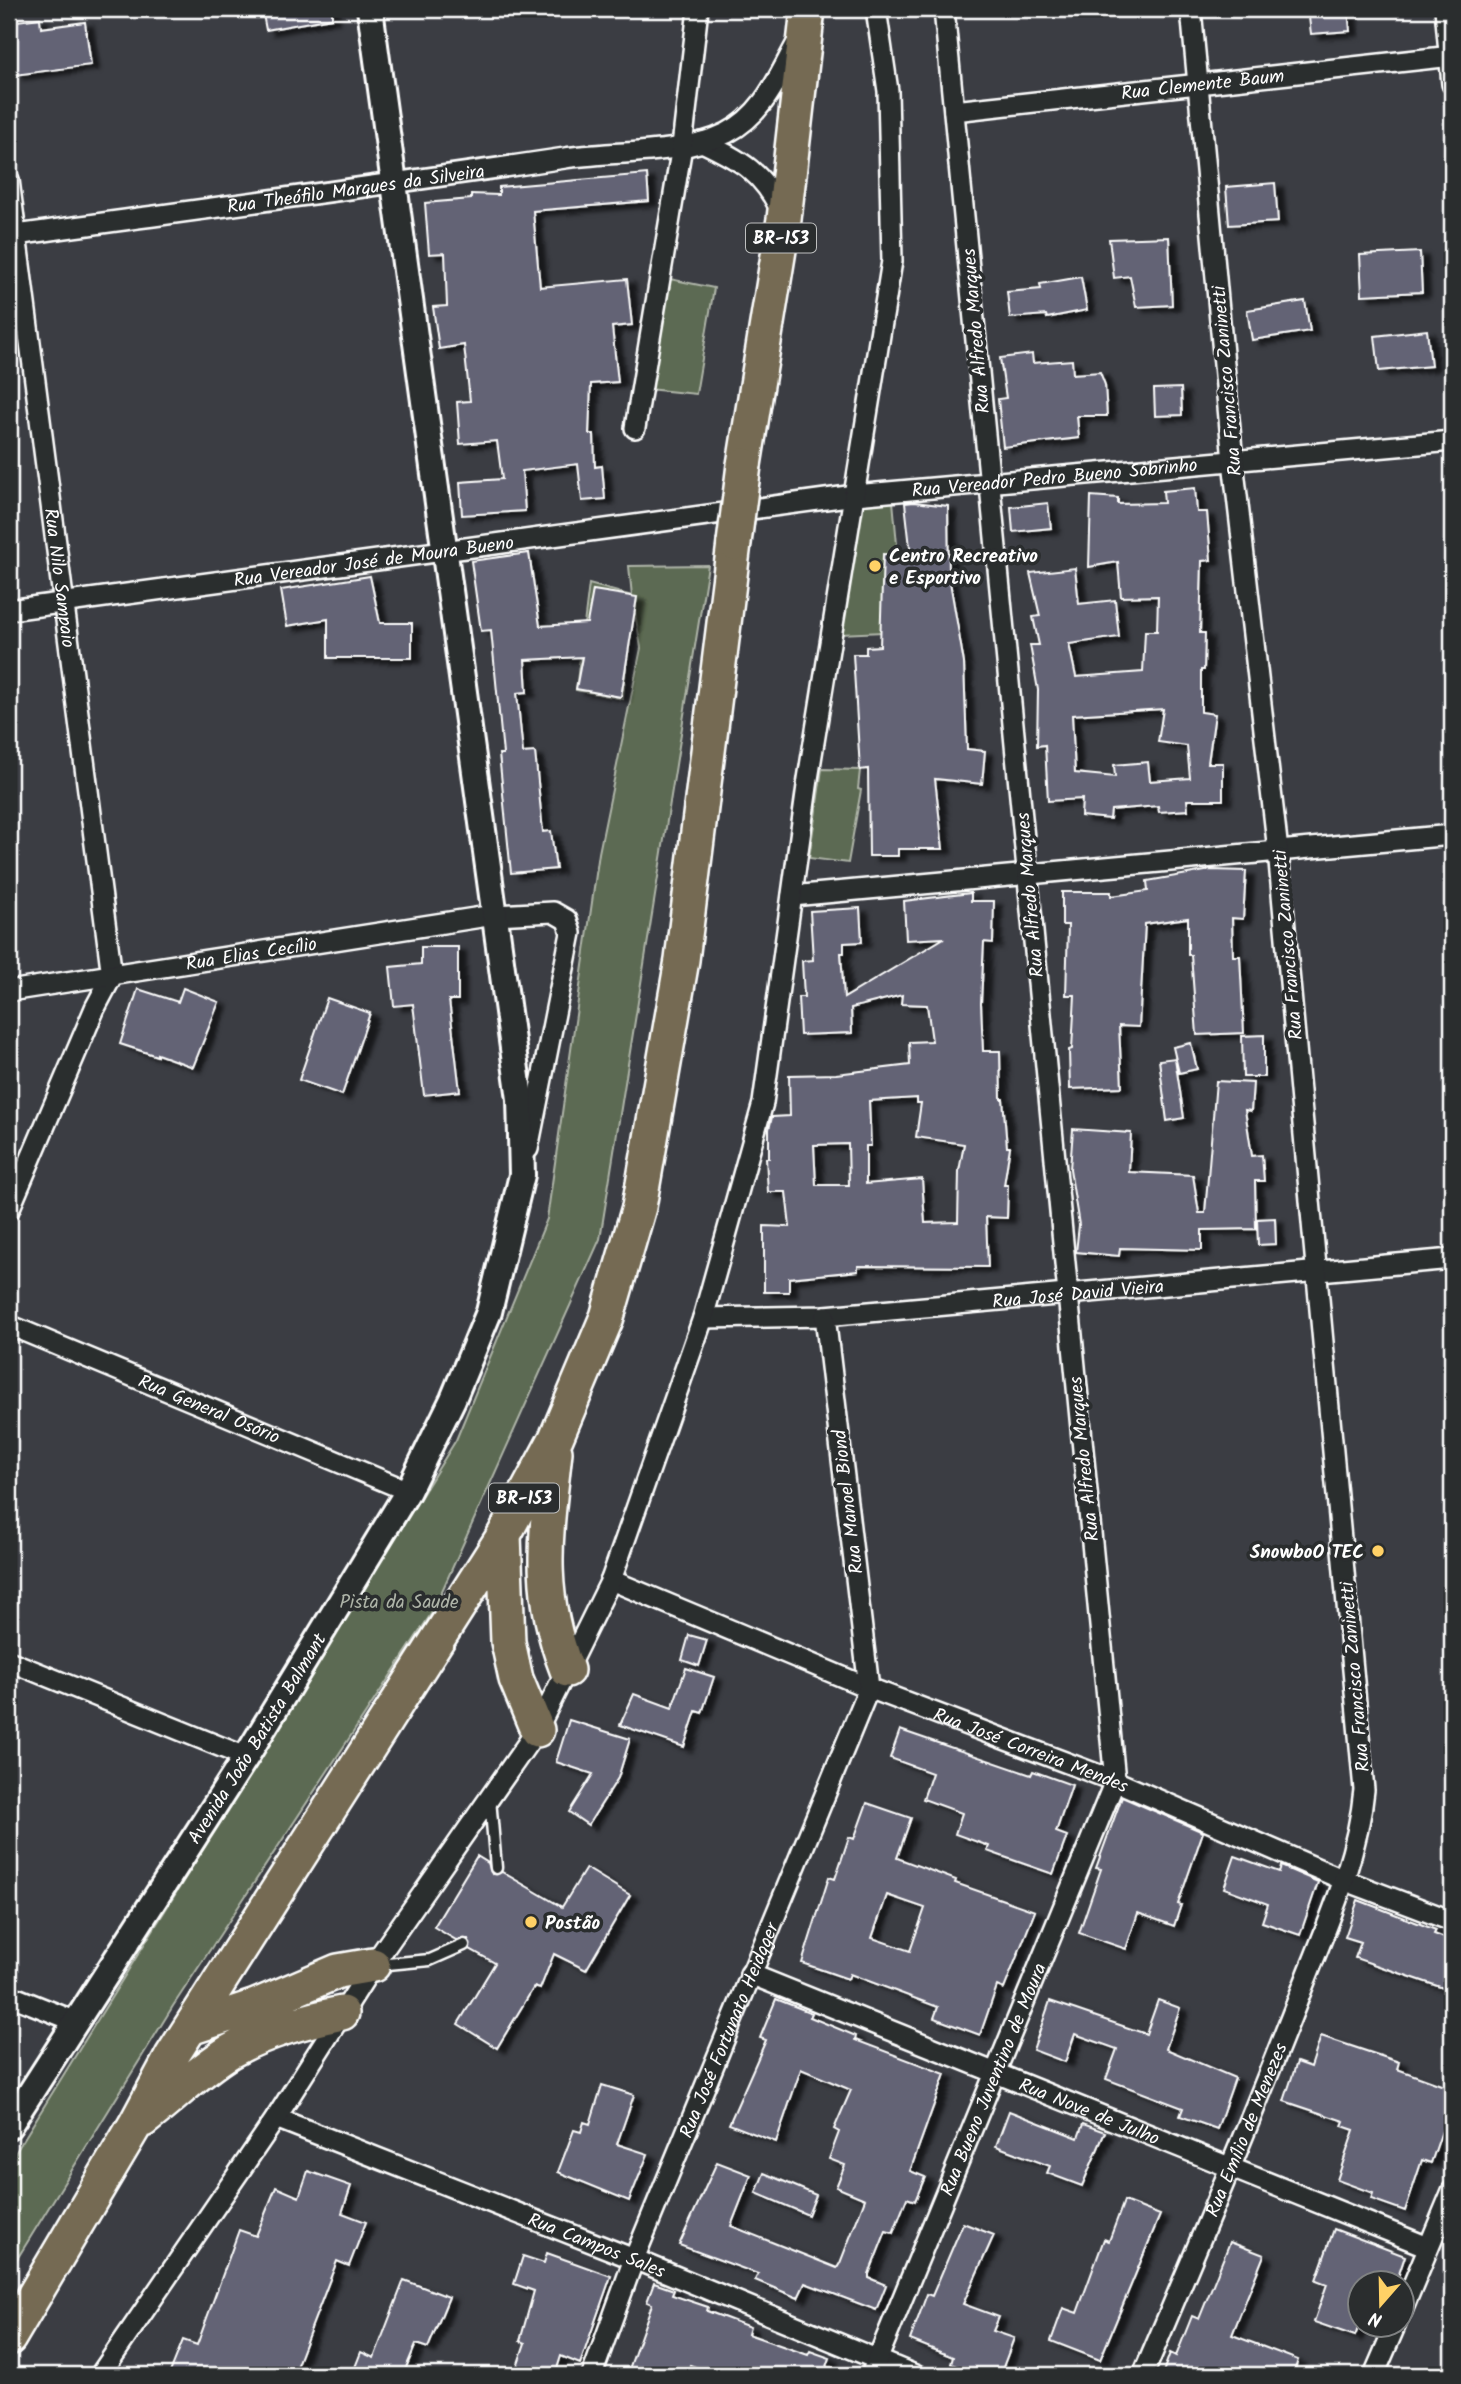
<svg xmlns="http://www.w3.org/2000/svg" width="1461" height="2384" viewBox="0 0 1461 2384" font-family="Kalam,sans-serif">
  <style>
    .green { fill: #5c6a52; stroke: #aeb4a8; stroke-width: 2 }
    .building { fill: #646375; stroke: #fff; stroke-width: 2; fill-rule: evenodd; filter: url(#shadow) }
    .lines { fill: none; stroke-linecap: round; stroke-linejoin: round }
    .service-casing { stroke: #fff; stroke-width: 15 }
    .minor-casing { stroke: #fff; stroke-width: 24 }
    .tertiary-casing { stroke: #fff; stroke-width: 30 }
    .trunk-casing { stroke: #fff; stroke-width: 38 }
    .service { stroke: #2a2d2e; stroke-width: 10 }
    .minor { stroke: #2a2d2e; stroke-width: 19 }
    .tertiary { stroke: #2a2d2e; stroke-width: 24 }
    .trunk { stroke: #746b52; stroke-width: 33 }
    .trunk-bridge-casing { stroke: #fff; stroke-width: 38; stroke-linecap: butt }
    .trunk-bridge { stroke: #746b52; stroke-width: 33 }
    .poi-dot { fill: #ffd166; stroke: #2a2d2e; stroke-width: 2.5 }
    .labels { text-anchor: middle; stroke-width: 7; stroke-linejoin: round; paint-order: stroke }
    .shield { fill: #2a2d2e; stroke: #bfc0c0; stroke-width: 2 }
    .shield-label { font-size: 18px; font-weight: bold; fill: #fff }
    .street-label { font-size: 19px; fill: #fff; stroke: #2a2d2e }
    .poi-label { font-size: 19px; font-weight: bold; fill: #fff; stroke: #2a2d2e; text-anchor: start }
    .park-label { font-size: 19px; fill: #aeb4a8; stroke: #2a2d2e }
  </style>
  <defs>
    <filter id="shadow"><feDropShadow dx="8" dy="4.5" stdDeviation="2" flood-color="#0009"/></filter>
  </defs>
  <rect width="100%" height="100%" fill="#3b3d43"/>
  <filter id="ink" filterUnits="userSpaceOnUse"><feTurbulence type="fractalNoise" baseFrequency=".0143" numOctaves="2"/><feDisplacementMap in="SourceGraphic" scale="14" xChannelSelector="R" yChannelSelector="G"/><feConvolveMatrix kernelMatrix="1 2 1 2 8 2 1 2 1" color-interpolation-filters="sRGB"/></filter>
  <g filter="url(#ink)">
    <!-- green -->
    <path class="green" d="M665,278L714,288L696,394L648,389Z
      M893,501L905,631L840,634L860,502Z
      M708,565L600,1239L433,1611L173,2006L9,2272V2163L456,1440L547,1219L599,853L641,648L633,601L623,699L576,690L589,584L632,596L629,566Z
      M822,769L860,770L858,789L861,790L848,863L809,858Z"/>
    <!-- building -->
    <path class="building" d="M262,9H332V18L266,30Z
      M1308,9H1348L1350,31L1311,34Z
      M40,18L41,28L85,22L91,65L15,75L9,22Z
      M647,174L649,201L533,211L540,287L627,279L632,325L612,327L618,382L591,384L589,434H594L595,467L602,466L605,499L582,501L578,464L522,471L525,511L462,515L460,482L502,479L497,441L460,444L457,402L470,401L464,345L439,349L433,307L447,306L445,253L429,254L425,203L471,199V194L499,195V187Z
      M1275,183L1278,222L1229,225L1226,187Z
      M1169,237L1172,305L1136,307L1130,276L1114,278L1109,239Z
      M1420,252L1422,292L1362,295L1360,255Z
      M1081,277L1087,310L1047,318L1046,315L1010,318L1007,292L1041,289L1040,284Z
      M1305,301L1310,331L1252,340L1247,310Z
      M1427,330L1431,366L1379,371L1375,336Z
      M1032,354L1033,363L1072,360L1073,374L1100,372L1105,385L1107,416H1077L1079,438L1003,447L998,399L1006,398L1000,358Z
      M1181,388L1182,415L1155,416L1154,389Z
      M1195,488L1197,512H1207L1211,560L1202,561L1200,633H1205L1204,670H1201V712L1215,714L1208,763H1223V800H1187L1188,810L1159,812L1158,806L1111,810L1110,819L1081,816L1082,799L1048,801L1045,745L1037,746L1038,690L1030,645H1039L1033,617L1040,616L1030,573L1075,568L1079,604L1115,600L1119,637L1069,644L1076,677L1143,672L1145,631H1157L1158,596L1121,597L1118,562L1089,567L1091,496L1118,498V504L1164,503L1163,491ZM1163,709L1158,742L1187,746L1190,778L1150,781L1148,762L1114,765L1115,777L1075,773L1072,715Z
      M914,502L948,506L949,576L964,663L967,749L985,751L982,784L935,779L943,849H898V856H869L868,769L860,770L853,654H866V647L880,646L883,554L911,556L905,503Z
      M1048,503L1051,528L1013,532L1011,507Z
      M529,553L540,626L587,623L593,590L637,597L621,697L576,689L582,657L525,660L527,692L517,693L523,753L535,752L543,832L551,831L556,869L511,873L499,754H503L491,630L481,631L471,561Z
      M370,576L380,623H412V658H328V619L287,626L281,590Z
      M1211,870L1246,871L1243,919L1232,918L1233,956H1240L1244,1033L1197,1035L1191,955H1188V918L1145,924L1139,1027L1119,1026L1122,1087L1070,1089L1069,1050L1072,1049L1075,995H1066L1068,925H1062V892H1111V896L1148,891L1147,881Z
      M971,893V901H994L993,943L984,942L981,1003L983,1051H1000L1001,1099H1003L1007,1147H1010L1004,1185H1008L1007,1218L986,1217L988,1267L858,1266V1271L789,1278V1292H764V1226L790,1227L786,1192H768L766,1158H769V1129L772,1117L790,1116L789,1075L836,1074L910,1065L909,1042L932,1041L927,1005L901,1004L902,995L851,1008L852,1033L800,1035L798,997H804L802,961L813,960L810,911L860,908L862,942L844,943V953H841L844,998L944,938L906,940L904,901ZM917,1098V1103H921L916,1137L964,1144L959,1171L958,1222L925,1223L922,1179L866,1184V1146H871L869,1101ZM848,1144L849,1185H816L814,1145Z
      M421,947H458V1000H449L460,1091L424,1095L413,1004L394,1006L390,967L421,964Z
      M183,988L219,1002L193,1067L157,1054V1056L120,1044L138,989L178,1002Z
      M327,998L370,1013L342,1095L299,1080Z
      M1264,1035V1077H1243L1242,1036Z
      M1191,1043L1197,1069L1179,1073L1173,1047Z
      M1175,1058L1184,1118L1167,1121L1159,1060Z
      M1216,1081L1253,1083L1251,1111L1245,1110L1252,1156L1262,1155L1264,1181H1255L1256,1229L1202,1230V1250L1120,1248L1119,1256L1076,1252L1079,1225L1070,1169L1073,1129L1131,1133L1129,1172L1193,1175L1199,1213H1205Z
      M1275,1218L1276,1244L1258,1245L1257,1219Z
      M689,1635L707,1640L699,1666L682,1660Z
      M686,1668L714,1677L702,1713L696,1711L684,1747L620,1725L634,1694L672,1708Z
      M569,1720L630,1739L618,1778L588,1825L569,1812L593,1774L556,1762Z
      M900,1730L1031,1775L1033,1771L1072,1785L1056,1832L1067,1836L1053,1874L987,1851L989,1846L955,1834L962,1813L923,1799L932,1773L890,1758Z
      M1122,1797L1203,1832L1178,1904L1181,1905L1174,1926L1138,1913L1126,1949L1079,1933L1101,1869L1096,1868Z
      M867,1803L911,1818L897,1858L956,1880L955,1883L1035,1911L1004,1989L997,1986L980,2035L934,2018L938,2007L850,1974L848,1979L802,1963L829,1877L835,1879L849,1837L854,1839ZM887,1895L925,1908L910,1951L872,1938Z
      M477,1856L488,1863L492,1874L502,1872L562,1907L586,1868L630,1895L586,1970L554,1954L540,1989L534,1987L497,2048L458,2024L495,1963L470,1949L468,1939L456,1940L434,1927Z
      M1235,1856L1279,1872L1281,1866L1318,1882L1300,1935L1262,1922L1268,1904L1224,1888Z
      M1358,1900L1436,1930L1434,1934L1452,1941V1991L1355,1958L1361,1942L1345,1937Z
      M776,1999L812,2013L810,2017L856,2036L855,2040L945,2074L910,2171L925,2177L915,2201L907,2198L893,2233L886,2231L869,2274V2278L886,2285L876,2310L805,2283L798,2298L755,2280L758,2274L679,2245L717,2162L751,2175L731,2226L837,2268L840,2263L865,2199L836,2187L845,2165L829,2159L839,2132L834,2129L851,2090L801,2069L776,2142L729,2124L766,2040L760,2038Z
      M1158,2000L1180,2008L1166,2049L1235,2078L1217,2129L1180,2116L1183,2108L1106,2079L1117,2049L1075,2034L1065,2062L1033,2050L1050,2001L1146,2034Z
      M1321,2036L1399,2062L1397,2069L1452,2089V2131L1443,2128L1431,2163L1422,2160L1405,2211L1371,2199L1373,2193L1337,2180L1354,2130L1342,2126L1344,2121L1284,2101L1297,2062L1311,2067Z
      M602,2085L634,2095L617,2144L648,2154L629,2201L558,2172L574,2130L581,2132L584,2122L590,2124Z
      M1009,2111L1078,2138L1083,2124L1105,2132L1082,2186L1047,2173L1050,2166L996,2146Z
      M308,2171L351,2186L342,2213L366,2222L349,2266L337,2261L293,2375H169L183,2340L197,2345L239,2230L256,2236L276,2187L299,2197Z
      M764,2173L816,2195L808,2215L756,2193Z
      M1124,2201L1160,2215L1100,2360L1051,2341L1063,2308L1077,2313L1104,2239L1109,2241Z
      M963,2223L994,2235L963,2304L999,2317L993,2331L1014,2338L1000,2375H980L951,2364L953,2357L910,2340L927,2294L932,2296Z
      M1334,2229L1405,2256L1396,2283H1360V2323L1355,2336L1314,2322L1327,2284L1316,2280Z
      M1230,2242L1264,2255L1232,2335L1298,2360L1293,2375H1162L1170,2353L1176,2356L1192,2316L1199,2319Z
      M547,2253L611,2276L580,2364L561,2356L555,2375H514L525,2343L520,2341L534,2291L514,2284L523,2256L544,2263Z
      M404,2280L449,2297L428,2348L416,2344L405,2370L416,2375H352L361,2352L374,2358Z
      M654,2283L674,2290L672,2295L708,2307L707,2311L750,2327L748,2334L808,2355L810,2351L830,2358L824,2375H719L690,2365L686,2375H627L652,2304L647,2302Z"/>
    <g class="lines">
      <defs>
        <path id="service" d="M490,1799L496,1868
          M377,1965L430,1960L464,1945"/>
        <g id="minor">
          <path d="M1445,9L1452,84"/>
          <path id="s1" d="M954,111L1452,56"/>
          <path d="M702,142C742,161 763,172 782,213"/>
          <path id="s2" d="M9,180L112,976L95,1008L9,1210"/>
          <path id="s3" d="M9,236C194,210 380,186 565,158C614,151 683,155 727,133C764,114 778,77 797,43"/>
          <path d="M635,428L682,146L698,9"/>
          <path id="s4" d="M9,610L855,495L1452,441"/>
          <path d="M792,896L1452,835"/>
          <path id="s5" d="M9,991L494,915L553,912L567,920L571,933L528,1149"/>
          <path id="s6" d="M703,1318L825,1316L1452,1259"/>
          <path id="s7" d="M9,1325L408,1491"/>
          <path id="s8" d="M611,1580L869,1688L1115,1781L1344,1880L1452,1921"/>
          <path d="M9,1661L246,1757"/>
          <path id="s9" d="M750,1974L1428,2247"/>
          <path d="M9,1995L77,2022"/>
          <path id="s10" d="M276,2118L634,2259L915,2375"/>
          <path d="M1402,2311L1452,2191"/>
          <path d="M100,2375L276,2118L373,1965L537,1730L611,1580L703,1318L763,1103L808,779L892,261L888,91L876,9"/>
          <path id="s11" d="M592,2375L634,2259L869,1688L825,1316"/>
          <path id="s12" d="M871,2375L1115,1781L944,9"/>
          <path id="s13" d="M1143,2375C1196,2251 1248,2127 1297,2002C1323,1933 1357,1864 1364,1790L1278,851L1233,461L1191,9"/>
          <path d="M1374,2375L1396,2324"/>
        </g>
        <g id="tertiary">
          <path id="s14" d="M9,2126L246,1757L408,1491L453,1399L489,1312L522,1175L520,1099L370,9"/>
        </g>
        <path id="trunk" d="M744,465L784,219L808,9
          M555,1452C546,1535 536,1589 567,1670
          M504,1535L508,1642L516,1679L537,1730
          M190,2028L256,2006L338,1971L373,1965
          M143,2120C172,2098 198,2071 229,2052C263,2032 303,2021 342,2013
          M9,2338L135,2125L172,2056L504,1535L556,1438L607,1317L639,1207L682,960L734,543"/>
      </defs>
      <!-- service casing -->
      <use href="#service" class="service-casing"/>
      <!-- minor casing -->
      <use href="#minor" class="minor-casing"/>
      <!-- tertiary casing -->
      <use href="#tertiary" class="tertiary-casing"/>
      <!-- trunk casing -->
      <use href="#trunk" class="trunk-casing"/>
      <!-- service -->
      <use href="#service" class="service"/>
      <!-- minor -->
      <use href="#minor" class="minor"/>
      <!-- tertiary -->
      <use href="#tertiary" class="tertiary"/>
      <!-- trunk -->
      <use href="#trunk" class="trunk"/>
      <defs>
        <path id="trunk-bridge" d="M734,543L744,465"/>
      </defs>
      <!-- trunk-bridge casing -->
      <use href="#trunk-bridge" class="trunk-bridge-casing"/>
      <!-- trunk-bridge -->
      <use href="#trunk-bridge" class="trunk-bridge"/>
    </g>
  </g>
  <!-- markers -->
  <g class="poi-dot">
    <circle cx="875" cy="566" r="7"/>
    <circle cx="1378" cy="1551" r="7"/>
    <circle cx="531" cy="1922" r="7"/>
  </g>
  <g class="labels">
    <!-- shield labels -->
    <g class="shield">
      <rect x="746" y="223.5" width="70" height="29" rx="5"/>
      <rect x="489" y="1483.5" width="70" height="29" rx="5"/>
    </g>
    <g class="shield-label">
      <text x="781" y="244">BR-153</text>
      <text x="524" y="1504">BR-153</text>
    </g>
    <!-- street labels -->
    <g class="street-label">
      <text dy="7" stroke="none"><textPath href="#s1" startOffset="250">Rua Clemente Baum</textPath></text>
      <text dy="7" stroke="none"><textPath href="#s3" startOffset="350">Rua Theófilo Marques da Silveira</textPath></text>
      <text transform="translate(975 331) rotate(-95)" y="7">Rua Alfredo Marques</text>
      <text transform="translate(1226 381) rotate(-95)" y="7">Rua Francisco Zaninetti</text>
      <text dy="7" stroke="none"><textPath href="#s4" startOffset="1054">Rua Vereador Pedro Bueno Sobrinho</textPath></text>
      <text dy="7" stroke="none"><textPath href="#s4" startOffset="368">Rua Vereador José de Moura Bueno</textPath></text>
      <text dy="7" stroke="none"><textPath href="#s2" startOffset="401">Rua Nilo Sampaio</textPath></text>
      <text transform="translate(1029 895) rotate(-95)" y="7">Rua Alfredo Marques</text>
      <text transform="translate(1287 945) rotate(-95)" y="7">Rua Francisco Zaninetti</text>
      <text dy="7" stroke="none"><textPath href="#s5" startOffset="245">Rua Elias Cecílio</textPath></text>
      <text dy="7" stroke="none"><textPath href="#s6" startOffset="376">Rua José David Vieira</textPath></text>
      <text dy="7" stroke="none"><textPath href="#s7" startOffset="217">Rua General Osório</textPath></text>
      <text transform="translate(1083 1459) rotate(-96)" y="7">Rua Alfredo Marques</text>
      <text transform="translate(847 1502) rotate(-97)" y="7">Rua Manoel Biond</text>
      <text transform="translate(1354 1677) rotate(-95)" y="7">Rua Francisco Zaninetti</text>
      <text dy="7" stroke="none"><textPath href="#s14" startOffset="460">Avenida João Batista Balmant</textPath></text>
      <text dy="7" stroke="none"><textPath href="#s8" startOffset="453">Rua José Correira Mendes</textPath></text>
      <text dy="7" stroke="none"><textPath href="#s11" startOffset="371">Rua José Fortunato Heidgger</textPath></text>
      <text dy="7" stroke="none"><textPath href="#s12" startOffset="320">Rua Bueno Juventino de Moura</textPath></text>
      <text dy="7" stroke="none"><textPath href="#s9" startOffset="366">Rua Nove de Julho</textPath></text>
      <text dy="7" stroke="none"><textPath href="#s13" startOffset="266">Rua Emílio de Menezes</textPath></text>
      <text dy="7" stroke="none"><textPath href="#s10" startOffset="345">Rua Campos Sales</textPath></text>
    </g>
    <!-- poi labels -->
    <g class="poi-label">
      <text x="889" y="562">Centro Recreativo<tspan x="889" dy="22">e Esportivo</tspan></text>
      <text x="1364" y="1558" text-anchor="end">SnowboO TEC</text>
      <text x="545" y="1929">Postão</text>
    </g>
    <!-- park labels -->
    <g class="park-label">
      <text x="399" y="1608">Pista da Saude</text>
    </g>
  </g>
  <!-- margin -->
  <rect width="1461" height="2384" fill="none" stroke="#2a2d2e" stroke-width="35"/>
  <rect x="18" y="18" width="1426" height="2349" fill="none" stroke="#fff" stroke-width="2.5" filter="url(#ink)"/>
  <!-- north arrow -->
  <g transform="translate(1381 2304) rotate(200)"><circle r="33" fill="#2a2d2e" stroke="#7f8182" stroke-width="2"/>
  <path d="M0-5L12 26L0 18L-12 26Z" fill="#ffd166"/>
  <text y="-10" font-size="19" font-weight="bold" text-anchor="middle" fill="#ffffff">N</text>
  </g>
</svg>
